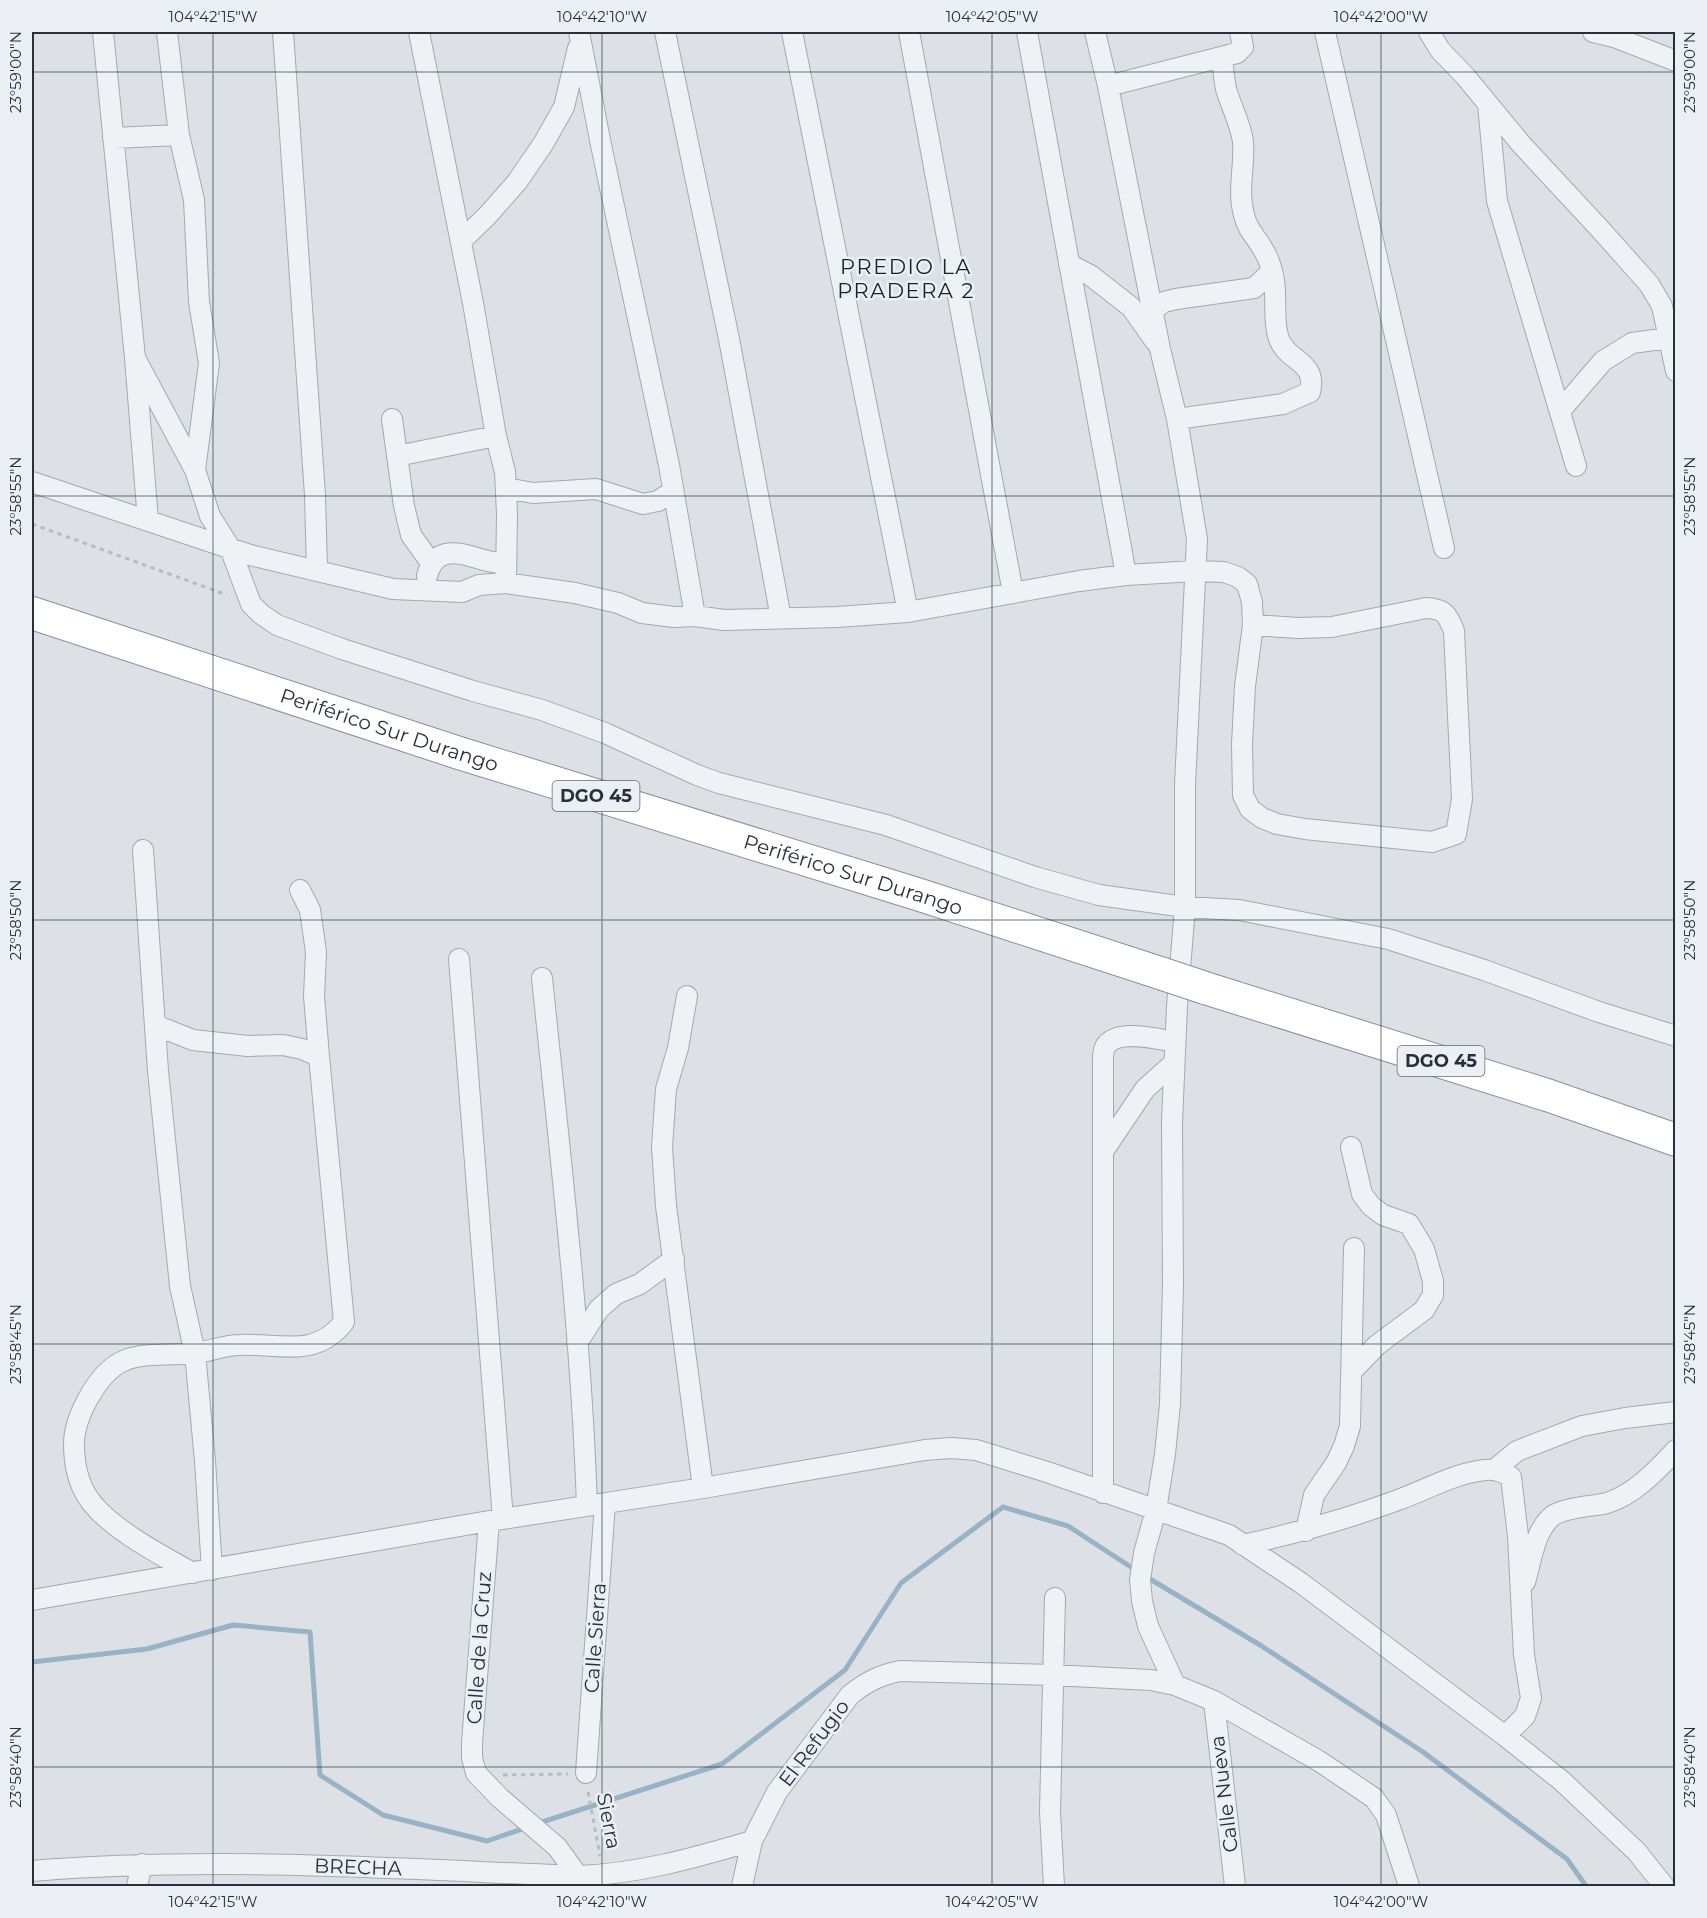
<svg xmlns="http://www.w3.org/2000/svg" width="1707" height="1918" viewBox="0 0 1707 1918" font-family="Montserrat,sans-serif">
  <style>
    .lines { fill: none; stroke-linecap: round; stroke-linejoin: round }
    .stream { stroke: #98b3c5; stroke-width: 5 }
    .minor-casing { stroke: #a3a9b0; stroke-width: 22 }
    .trunk-casing { stroke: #85909c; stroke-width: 34 }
    .path { stroke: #b7bcc1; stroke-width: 3; stroke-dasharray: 4.5 4.5; stroke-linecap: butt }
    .minor { stroke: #eff2f5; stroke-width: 20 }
    .trunk { stroke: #fff; stroke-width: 32 }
    .trunk-bridge-casing { stroke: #85909c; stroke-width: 34; stroke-linecap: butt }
    .trunk-bridge { stroke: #fff; stroke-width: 32 }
    .ticks { fill: none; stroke: #27313c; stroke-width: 1.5; stroke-opacity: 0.45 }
    .labels { text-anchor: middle; stroke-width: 5; stroke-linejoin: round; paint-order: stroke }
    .shield { fill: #ecf0f4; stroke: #626a73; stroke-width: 1.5 }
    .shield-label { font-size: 18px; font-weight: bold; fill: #27313c }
    .street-label { font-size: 20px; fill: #27313c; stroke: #ecf0f4 }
    .neighbourhood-label { font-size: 21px; letter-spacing: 1.5px; fill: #19222c; stroke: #ecf0f4 }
    .neatline { fill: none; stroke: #27313c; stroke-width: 2 }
    .ticks-label { font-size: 15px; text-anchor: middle; fill: #27313c }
  </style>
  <rect width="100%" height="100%" fill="#dde1e6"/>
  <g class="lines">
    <!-- stream -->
    <path class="stream" d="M1145,1576L1260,1645L1423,1752L1567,1859L1586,1886
      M32,1662L147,1649L233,1625L310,1632L320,1775L383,1815L487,1841L528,1827
      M536,1824L722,1764L845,1670L901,1583L1003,1507L1068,1526L1137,1571"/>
    <defs>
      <path id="minor" d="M103,32L135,358L148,521
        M167,32L179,135L194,200L199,302L209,363L195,470
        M283,32L315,495L317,571
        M419,32L473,303L496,436L505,472L507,514L506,583
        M579,32L601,145L669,465L695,616
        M665,32L729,339L781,618
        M792,32L908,612
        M909,32L1013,593
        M1027,32L1126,575
        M1095,32L1108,86L1160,349L1177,419L1197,539L1185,784V907L1177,1006L1172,1122L1173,1284L1170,1404L1165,1454L1156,1510L1144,1553L1140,1580L1142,1601L1148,1626L1175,1685
        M1325,32L1444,548
        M1429,32L1440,50L1465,76L1521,144L1600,229L1649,284L1662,306L1676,371
        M1593,32L1614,37L1676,61
        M1108,86L1237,53L1243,47L1240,32
        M1488,104L1497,201L1576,466
        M113,138L179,135
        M461,241L487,216L517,182L543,144L564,107L578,48
        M1069,264L1090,275L1131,307L1155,341
        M1152,311L1164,302L1176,299L1254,288L1271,272
        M135,358L195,470L210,516L230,548L251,604L261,614L277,625L342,649L473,691L542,710L605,733L697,775L719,783L886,825L1035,877L1099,895L1185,907L1239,910L1388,939L1484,970L1599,1012L1676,1036
        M1560,411L1603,361L1632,343L1669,338
        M392,419L404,506L411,535L431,563
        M1177,419L1283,404L1310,392C1318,360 1285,362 1278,336C1273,318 1277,299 1274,281C1273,272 1269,259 1264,251C1257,237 1248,232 1244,215C1237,190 1245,167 1243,142C1241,125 1231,106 1226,89C1224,79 1223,68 1222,57
        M397,456L496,436
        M32,482L250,555L393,589L462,592L479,585L506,583L575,593L618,603L642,613L674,617L695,616L724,620L837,617L908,612L1079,581L1126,575L1195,571L1224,572L1238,577L1247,584L1252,602L1253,625L1245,686L1242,744L1243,795L1250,809L1262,818L1277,824L1305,829L1432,842L1456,834L1462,799L1454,631C1447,614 1445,609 1426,608L1332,627L1298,628L1253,625
        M506,488L533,493L596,489L643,504L658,501L673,491
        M427,576C434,548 455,551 477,558C486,561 497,563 506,564
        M143,850L158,1071L180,1286L195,1353L205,1461L212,1570
        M459,959L503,1519
        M542,978C560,1154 581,1330 587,1506
        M687,996L678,1048L666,1089L662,1147L666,1206L703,1488
        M155,1025L193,1040L248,1046L283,1045L302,1049L319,1056
        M1351,1147L1362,1194L1371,1206L1383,1215L1409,1224L1424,1249L1433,1281V1295L1424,1310L1377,1345L1351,1372
        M1104,1150L1145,1089L1174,1063
        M577,1343L599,1309L616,1294L640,1284L674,1259
        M1494,1470L1517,1451L1582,1426L1625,1418L1676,1412
        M1103,1493V1061C1103,1057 1103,1051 1105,1047C1116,1028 1157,1039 1175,1042
        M489,1521L472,1743V1758L476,1773L500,1798L557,1847L578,1876
        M1306,1531L1314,1495L1336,1463L1344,1446L1350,1426L1354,1248
        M1243,1545C1297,1533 1347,1519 1398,1500C1426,1490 1455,1473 1485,1470C1495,1469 1503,1472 1511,1477L1518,1536L1524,1655L1531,1698L1525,1716L1505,1736
        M193,1573C162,1556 105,1526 87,1496C77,1480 74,1462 74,1444C74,1427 81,1411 89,1397C118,1345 145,1358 194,1353C209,1352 224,1345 239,1345C279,1343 315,1359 344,1322L319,1056L314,996L316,952L310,910L300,890
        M1525,1582C1531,1562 1534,1534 1550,1518C1561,1507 1591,1507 1607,1503C1634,1495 1657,1470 1676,1450
        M32,1600L489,1521L703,1488L925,1450L951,1448L976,1450L1047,1472L1229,1535L1301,1583L1505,1736L1562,1781L1637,1852L1664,1886
        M1214,1701L1235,1886
        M586,1773L605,1503
        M32,1871C214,1856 396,1869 578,1876C638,1874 694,1858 752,1841
        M137,1886L142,1864
        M742,1886L752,1841L777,1792L850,1695C866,1682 880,1675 900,1671L1052,1675L1151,1680L1175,1685L1214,1701L1319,1761L1374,1798L1386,1815L1409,1886
        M1054,1886L1050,1812L1055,1598"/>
      <g id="trunk">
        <path id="s1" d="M32,613L459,753L917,894L1163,974"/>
        <path d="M1205,988L1550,1096L1676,1140"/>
      </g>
    </defs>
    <!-- minor casing -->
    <use href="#minor" class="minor-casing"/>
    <!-- trunk casing -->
    <use href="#trunk" class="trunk-casing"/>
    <!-- path -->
    <path class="path" d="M32,524L227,595
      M503,1775L568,1774
      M588,1792L600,1856"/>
    <!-- minor -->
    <use href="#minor" class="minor"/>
    <!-- trunk -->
    <use href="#trunk" class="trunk"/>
    <defs>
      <path id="trunk-bridge" d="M1163,974L1205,988"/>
    </defs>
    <!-- trunk-bridge casing -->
    <use href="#trunk-bridge" class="trunk-bridge-casing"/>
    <!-- trunk-bridge -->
    <use href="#trunk-bridge" class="trunk-bridge"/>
  </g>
  <!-- ticks -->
  <path class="ticks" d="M213,32V1886M602,32V1886M992,32V1886M1381,32V1886M32,72H1676M32,496H1676M32,920H1676M32,1344H1676M32,1767H1676"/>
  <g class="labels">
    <!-- shield labels -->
    <g class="shield">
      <rect x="552.5" y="781" width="87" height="30" rx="4.5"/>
      <rect x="1397.5" y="1046" width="87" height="30" rx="4.5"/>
    </g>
    <g class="shield-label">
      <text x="596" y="802">DGO 45</text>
      <text x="1441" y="1067">DGO 45</text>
    </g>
    <!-- street labels -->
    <g class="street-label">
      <text dy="7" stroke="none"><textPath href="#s1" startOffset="376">Periférico Sur Durango</textPath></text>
      <text dy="7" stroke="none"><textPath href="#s1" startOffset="862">Periférico Sur Durango</textPath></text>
      <text transform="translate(595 1638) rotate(-86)" y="7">Calle Sierra</text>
      <text transform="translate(479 1648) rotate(-86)" y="7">Calle de la Cruz</text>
      <text transform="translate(814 1743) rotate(-53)" y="7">El Refugio</text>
      <text transform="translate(1224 1794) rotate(-97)" y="7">Calle Nueva</text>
      <text transform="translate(609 1821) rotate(79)" y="7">Sierra</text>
      <text transform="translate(358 1867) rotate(2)" y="7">BRECHA</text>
    </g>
    <!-- neighbourhood labels -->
    <g class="neighbourhood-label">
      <text x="906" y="274">PREDIO LA<tspan x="906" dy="24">PRADERA 2</tspan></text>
    </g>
  </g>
  <!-- border -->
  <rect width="1707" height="1918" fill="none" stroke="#ecf0f4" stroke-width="66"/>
  <rect x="33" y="33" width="1641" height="1852" class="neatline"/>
  <g class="ticks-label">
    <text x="213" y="22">104°42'15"W</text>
    <text x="602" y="22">104°42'10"W</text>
    <text x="992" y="22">104°42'05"W</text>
    <text x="1381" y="22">104°42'00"W</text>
    <text transform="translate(16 72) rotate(-90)" y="5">23°59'00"N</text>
    <text transform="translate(1690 72) rotate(-90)" y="5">23°59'00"N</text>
    <text transform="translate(16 496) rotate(-90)" y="5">23°58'55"N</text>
    <text transform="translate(1690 496) rotate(-90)" y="5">23°58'55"N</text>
    <text transform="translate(16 920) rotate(-90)" y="5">23°58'50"N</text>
    <text transform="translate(1690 920) rotate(-90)" y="5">23°58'50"N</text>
    <text transform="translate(16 1344) rotate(-90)" y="5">23°58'45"N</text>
    <text transform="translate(1690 1344) rotate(-90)" y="5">23°58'45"N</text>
    <text transform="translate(16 1767) rotate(-90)" y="5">23°58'40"N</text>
    <text transform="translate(1690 1767) rotate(-90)" y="5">23°58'40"N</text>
    <text x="213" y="1907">104°42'15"W</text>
    <text x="602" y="1907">104°42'10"W</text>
    <text x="992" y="1907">104°42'05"W</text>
    <text x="1381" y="1907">104°42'00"W</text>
  </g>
</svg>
